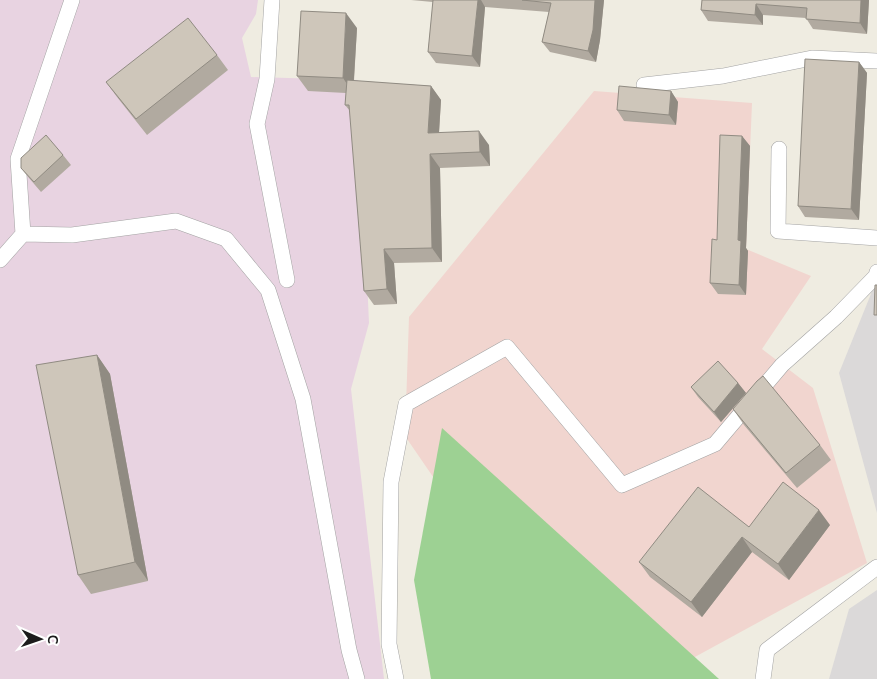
<svg xmlns="http://www.w3.org/2000/svg" width="877" height="679" viewBox="0 0 877 679" font-family="Mulish,sans-serif">
  <style>
    .residential { fill: #dbd9d9 }
    .commercial { fill: #f1d5cf }
    .industrial { fill: #e8d3e1 }
    .forest { fill: #9dd193 }
    .lines { fill: none; stroke-linecap: round; stroke-linejoin: round }
    .service-casing { stroke: #a3a3a3; stroke-width: 16 }
    .service { stroke: #fff; stroke-width: 15 }
    .wall { fill: #b1aaa0 }
    .shaded-wall { fill: #908b82 }
    .building { fill: #cec6ba; stroke: #908b82 }
  </style>
  <rect width="100%" height="100%" fill="#efece1"/>
  <!-- residential -->
  <path class="residential" d="M877,279V513L839,373Z
    M877,590V679H829L849,609Z"/>
  <!-- commercial -->
  <path class="commercial" d="M594,91L752,103L746,249L811,276L762,349L813,388L867,563L682,664L499,573L405,436L409,317Z"/>
  <!-- industrial -->
  <path class="industrial" d="M0,0H258L256,14L242,38L251,77L358,80L369,323L351,389L384,679H0Z"/>
  <!-- forest -->
  <path class="forest" d="M442,428L719,679H431L414,580Z"/>
  <g class="lines">
    <defs>
      <path id="service" d="M272,0L267,79L257,124L287,280
        M644,85L723,76L812,58L877,61
        M779,149L778,231L877,238
        M23,234L18,159L72,0
        M0,260L23,234L72,235L176,221L226,239L268,290L303,399L349,650L357,679
        M396,679L389,644L391,482L406,404L507,347L622,485L715,444L782,365L836,317L876,276L877,272
        M763,679L767,650L877,567"/>
    </defs>
    <!-- service casing -->
    <use href="#service" class="service-casing"/>
    <!-- service -->
    <use href="#service" class="service"/>
  </g>
  <!-- wall -->
  <path class="wall" d="M411,0H604L600,40L596,62L550,52L542,42L549,12L485,7L480,67L436,63L428,52L433,2Z
    M702,0H869L867,34L813,29L806,18L763,15V25L708,21L701,10Z
    M357,28L354,81L431,86L441,100L439,133L489,145L490,166L440,168L442,262L394,263L397,304L374,305L364,291L350,111L345,105L346,93L308,91L297,76Z
    M217,55L228,70L147,135L117,97L106,82Z
    M859,62L867,73L859,220L805,217L798,206Z
    M671,91L678,102L676,125L624,121L617,110Z
    M742,136L750,146L746,248L748,251L746,295L718,294L710,283L717,240Z
    M63,155L71,165L41,192L29,178L21,168Z
    M97,355L110,374L148,581L91,594L78,575Z
    M738,383L746,393L721,422L698,397L691,387Z
    M733,409L820,445L831,460L797,488L744,425Z
    M830,525L789,580L752,552L702,617L650,577L639,562L749,527Z"/>
  <!-- shaded-wall -->
  <path class="shaded-wall" d="M478,0H481L485,7L480,67L472,56Z
    M595,0H604L600,40L596,62L588,51Z
    M861,0H869L867,34L860,23Z
    M756,4L763,15V25L755,15Z
    M346,13L357,28L353,93L343,78Z
    M859,62L867,73L859,220L851,209Z
    M431,86L441,100L438,148L428,133Z
    M671,91L678,102L676,125L669,115Z
    M479,131L489,145L490,166L480,152Z
    M742,136L750,146L746,248L748,251L746,295L739,285L738,240Z
    M430,154L440,168L442,262L432,248Z
    M384,249L394,263L397,304L387,289Z
    M97,355L110,374L148,581L135,562Z
    M738,383L746,393L721,422L714,412Z
    M819,510L830,525L789,580L778,564Z
    M742,537L752,552L702,617L691,602Z"/>
  <!-- building -->
  <path class="building" d="M433,0H478L472,56L428,52Z
    M522,0H595L593,30L588,51L542,42L551,3Z
    M702,0H861L860,23L806,19L807,8L756,4L755,15L701,10Z
    M301,11L346,13L343,78L297,76Z
    M188,18L217,55L136,119L106,82Z
    M805,59L859,62L851,209L798,206Z
    M347,80L431,86L428,133L479,131L480,152L430,154L432,248L384,249L387,289L364,291L349,105H345Z
    M619,86L671,91L669,115L617,110Z
    M46,135L63,155L34,182L21,168V158Z
    M720,135L742,136L738,240L741,241L739,285L710,283L712,239L717,240Z
    M875,285H877V315H874Z
    M97,355L135,562L78,575L36,365Z
    M718,361L738,383L714,412L691,387Z
    M763,376L820,445L786,473L733,409L757,381Z
    M783,482L819,510L778,564L742,537L691,602L639,562L698,487L749,527Z"/>
  <!-- north arrow -->
  <g transform="translate(40 639) rotate(92)" stroke="#ffffff" stroke-width="4" paint-order="stroke">
  <path d="M0-4L9 19L0 12L-9 19Z" fill="#1c1c1c"/>
  <text y="-8" font-size="14" font-weight="bold" text-anchor="middle" fill="#1c1c1c">С</text>
  </g>
</svg>
